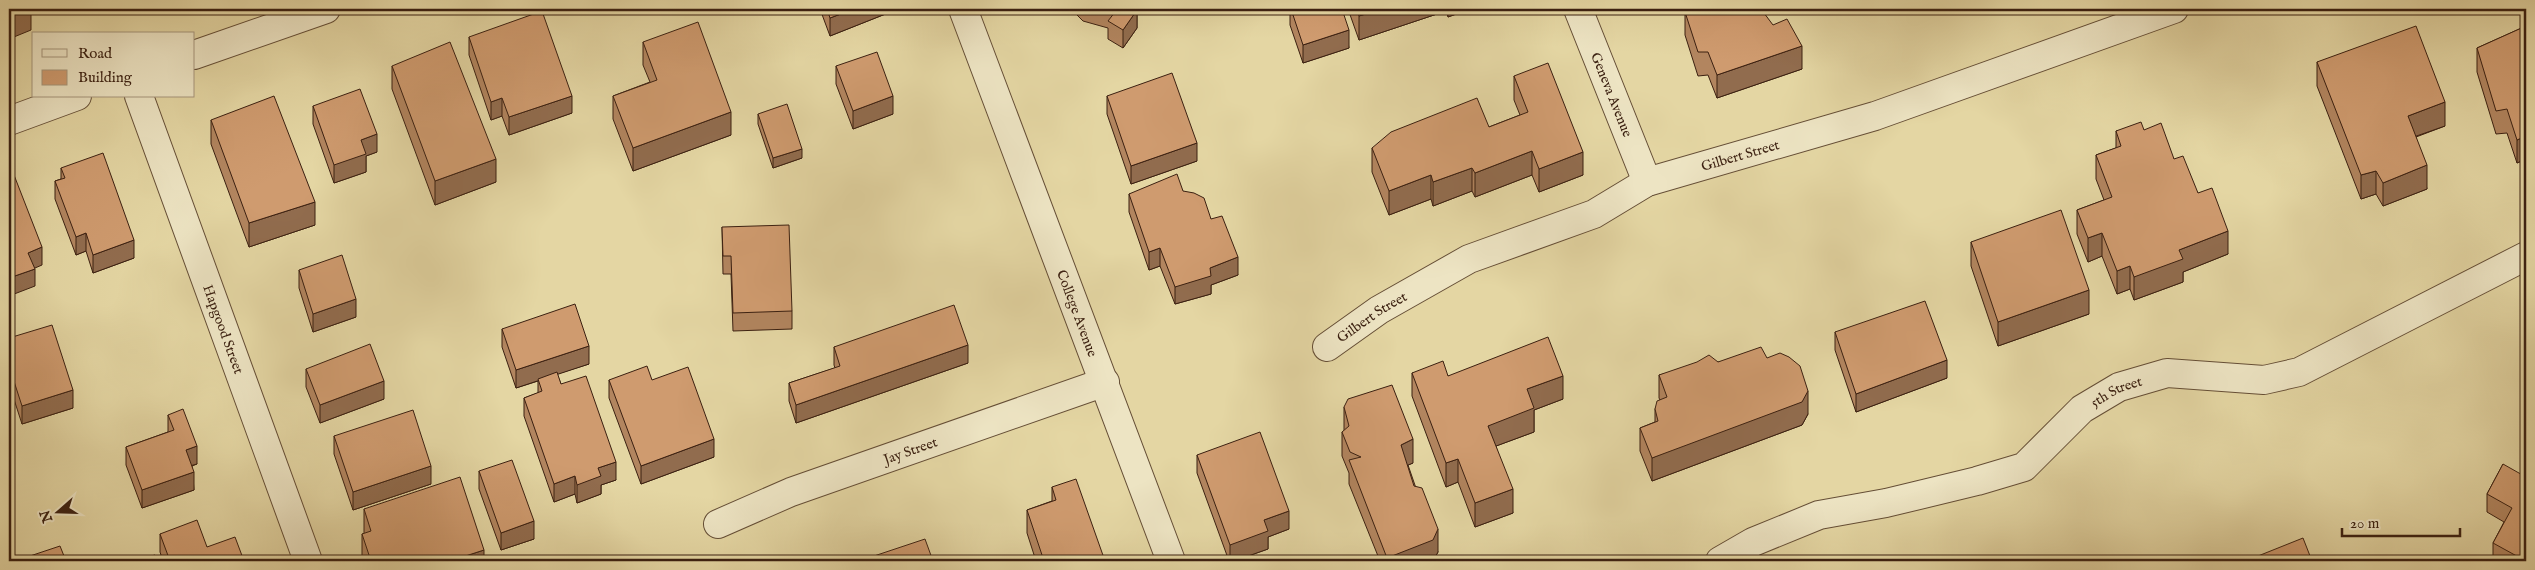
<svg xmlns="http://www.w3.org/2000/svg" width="2535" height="570" viewBox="0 0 2535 570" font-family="'IM FELL English',serif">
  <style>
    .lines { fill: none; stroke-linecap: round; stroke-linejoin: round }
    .street-casing { stroke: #654e36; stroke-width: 30 }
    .street { stroke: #ede4c3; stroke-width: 28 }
    .wall { fill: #b2855f; stroke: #3b2011 }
    .shaded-wall { fill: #916c4e; stroke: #3b2011 }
    .building { fill: #cf9b6f; stroke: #3b2011 }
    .labels { text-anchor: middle; stroke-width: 4; stroke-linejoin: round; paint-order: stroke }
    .street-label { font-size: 14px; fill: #3b2011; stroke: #ede4c3 }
  </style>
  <rect width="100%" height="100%" fill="#e4d6a3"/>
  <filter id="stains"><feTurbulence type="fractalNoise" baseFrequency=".004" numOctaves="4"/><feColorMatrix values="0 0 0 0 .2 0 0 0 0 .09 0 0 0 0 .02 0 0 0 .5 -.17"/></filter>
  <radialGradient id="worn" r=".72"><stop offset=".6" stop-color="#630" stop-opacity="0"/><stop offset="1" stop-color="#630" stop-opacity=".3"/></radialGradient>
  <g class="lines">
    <defs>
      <g id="street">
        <path id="s1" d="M963,9L1171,561"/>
        <path id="s2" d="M1578,9L1647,182"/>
        <path d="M194,55L326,9"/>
        <path id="s3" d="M139,96L308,561"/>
        <path d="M9,121L77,96"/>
        <path id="s4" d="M1327,347L1379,310L1469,259L1594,214L1647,182L1875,116L2174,9"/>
        <path id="s5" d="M718,524L791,492L1105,382"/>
        <path id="s6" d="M1720,561L1753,542L1819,515L1886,503L1977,481L2024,467L2082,409L2119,387L2167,373L2264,380L2299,372L2526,256"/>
      </g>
    </defs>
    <!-- street casing -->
    <use href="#street" class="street-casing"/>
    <!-- street -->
    <use href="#street" class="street"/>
  </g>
  <!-- wall -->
  <path class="wall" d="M820,9H893V11L830,36Z
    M1073,9H1148L1145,13L1137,12V28L1123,48L1108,39V28L1083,21L1073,11Z
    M1290,9H1342L1349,48L1303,63L1290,25Z
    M1348,9H1470L1448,17L1446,11L1359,40Z
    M1684,9H1761L1802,69L1717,98L1708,75L1698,76L1685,35V12Z
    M2526,26V159L2517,163L2507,133L2496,134L2477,72V48Z
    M469,37L572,113L509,135L502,116L491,120L469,55Z
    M643,42L731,135L633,171L613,119V96L650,82L643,65Z
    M2317,62L2445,126L2416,137L2427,189L2383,206L2376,194L2361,199L2317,86Z
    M392,66L496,182L435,205L392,89Z
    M836,66L893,114L853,129L836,84Z
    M1514,76L1583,175L1539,192L1532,175L1475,197L1472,191L1433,206L1431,199L1389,215L1372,172V148L1489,127L1520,115L1514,100Z
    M1107,96L1197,161L1131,184L1107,114Z
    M313,106L377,152L366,156V172L334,183L313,124Z
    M758,114L802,158L773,168L758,124Z
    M211,120L315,225L249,247L211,144Z
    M2144,130L2174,159L2198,193L2228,254L2183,272V282L2134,300L2130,289L2117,294L2102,256L2088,262L2077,234V210L2104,200L2096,179V155L2116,148V131Z
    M61,168L134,258L93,273L86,251L76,255L55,199V181L61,179Z
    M1183,191L1211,219L1238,275L1211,285V294L1175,304L1160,266L1149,270L1129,212V194Z
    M722,227L792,311V329L733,331L731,274H723Z
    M1971,242L2089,314L1998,346L1971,266Z
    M299,270L356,317L313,332L299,288Z
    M502,329L589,364L557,374L561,384L616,480L601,485V494L577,503L575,494L554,502L524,416V398L538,393V381L516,388L502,347Z
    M1835,332L1947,378L1856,412L1835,350Z
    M9,338L73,408L22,424L9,384Z
    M834,347L968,363L796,423L789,401V383L835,368L834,365Z
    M1767,358L1808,414L1802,425L1652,481L1640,451V428L1655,422V409L1660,400L1659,398V375L1718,362Z
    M306,369L384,399L320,423L306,387Z
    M1412,373L1448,376L1563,399L1534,410V432L1496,446L1513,513L1475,527L1458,482L1446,487L1412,396Z
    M609,380L714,457L641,484L609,398Z
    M1344,407L1413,463L1408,465L1438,552L1433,561H1380L1349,484V473L1342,456V432L1344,431Z
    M168,415L197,464L192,466L194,490L142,508L126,465V447L168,432Z
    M334,436L431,484L353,510L334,454Z
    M1197,455L1289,529L1268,537V549L1234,561H1229L1197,473Z
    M2503,464L2526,561H2493V543L2504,522L2487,512V494Z
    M479,471L534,539L501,550L479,489Z
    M1052,487L1105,561H1036L1027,533V510L1052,501Z
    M364,509L484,561H364L362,558V534H364Z
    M160,534L207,547L244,561H163L160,552Z"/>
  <!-- shaded-wall -->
  <path class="shaded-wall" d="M25,9H36V11L31,13V30L9,39V15Z
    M854,9H893V11L830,36V18Z
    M1382,9H1446V11L1359,40V16Z
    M1448,9H1470L1448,17Z
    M1137,10V28L1123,48V30Z
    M1349,30V48L1303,63V45Z
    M1802,46V69L1717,98V75Z
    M572,96V113L509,135V117Z
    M893,96V114L853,129V111Z
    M502,98V116L491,120V102Z
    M2445,102V126L2408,139V116Z
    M731,112V135L633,171V148Z
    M377,134V152L366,156V172L334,183V165L361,140Z
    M2526,136V159L2517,163V140Z
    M1197,143V161L1131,184V166Z
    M802,149V158L773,168V158Z
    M1532,151V175L1475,197V173Z
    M1583,152V175L1539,192V169Z
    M496,159V182L435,205V181Z
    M2427,165V189L2383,206V183Z
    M1472,168V191L1433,206V182Z
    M2376,171V194L2361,199V175Z
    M1431,175V199L1389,215V191Z
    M315,202V225L249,247V223Z
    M2228,231V254L2183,272V282L2134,300V277L2179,250Z
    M86,233V251L76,255V237Z
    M2102,233V256L2088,262V238Z
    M134,240V258L93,273V255Z
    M42,247V265L28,271V253Z
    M1160,248V266L1149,270V252Z
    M1238,257V275L1211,285V294L1175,304V287L1210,268Z
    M2130,266V289L2117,294V271Z
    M35,269V286L9,296V278Z
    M2089,290V314L1998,346V322Z
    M356,299V317L313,332V314Z
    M968,345V363L796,423V405Z
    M589,346V364L516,388V370Z
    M1947,360V378L1856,412V394Z
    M1563,376V399L1534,410V432L1488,449V426L1527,389Z
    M384,381V399L320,423V405Z
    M73,390V408L22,424V406Z
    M1808,391V414L1802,425L1652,481V458Z
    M714,439V457L641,484V466Z
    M1413,439V463L1401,468V445Z
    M197,446V464L186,467V450Z
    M1458,459V482L1446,487V463Z
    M616,462V480L601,485V494L577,503V485L598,468Z
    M431,466V484L353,510V492Z
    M194,472V490L142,508V490Z
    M575,476V494L554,502V484Z
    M1513,489V513L1475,527V503Z
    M1289,511V529L1268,537V549L1234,561H1230V545L1264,520Z
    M534,521V539L501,550V533Z
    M1438,529V552L1433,561H1387V558Z
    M484,550V561H450Z
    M381,558V561H371Z"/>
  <!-- building -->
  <path class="building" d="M9,9H26L9,15Z
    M827,9H854L830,18Z
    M1103,9H1135L1137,10L1123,30L1108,21L1115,12Z
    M1291,9H1342L1349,30L1303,45Z
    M1356,9H1382L1359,16Z
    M1691,9H1761L1773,25L1787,19L1802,46L1717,75L1708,52H1698L1685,12L1692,10Z
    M542,11L572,96L509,117L502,98L491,102L469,37Z
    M698,22L731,112L633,148L613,96L657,80L643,42Z
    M2416,26L2445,102L2408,116L2427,165L2383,183L2376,171L2361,175L2317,62Z
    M2526,26V136L2517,140L2507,109L2496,111L2477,48Z
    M450,42L496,159L435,181L392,66Z
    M877,52L893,96L853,111L836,66Z
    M1548,63L1583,152L1539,169L1532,151L1475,173L1472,168L1433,182L1431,175L1389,191L1372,148L1391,132L1477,98L1489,127L1528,112L1514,76Z
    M1172,73L1197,143L1131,166L1107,96Z
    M360,89L377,134L361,140L366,154L334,165L313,106Z
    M274,96L315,202L249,223L211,120Z
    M787,104L802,149L773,158L758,114Z
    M2141,122L2144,130L2161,123L2174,159L2183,156L2198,193L2212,188L2228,231L2179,250L2183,259L2134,277L2130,266L2117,271L2102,233L2088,238L2077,210L2112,197L2096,155L2121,146L2116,131Z
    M103,153L134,240L93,255L86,233L76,237L55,181L65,178L61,168Z
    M1177,174L1183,191L1194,193L1204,198L1211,219L1222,216L1238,257L1210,268L1211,276L1175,287L1160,248L1149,252L1129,194Z
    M14,175L42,247L28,253L35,269L9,278V177Z
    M2061,210L2089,290L1998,322L1971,242Z
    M789,225L792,311L733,313L731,256H723L722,227Z
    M342,255L356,299L313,314L299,270Z
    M1925,301L1947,360L1856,394L1835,332Z
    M575,304L589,346L516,370L502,329Z
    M954,305L968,345L796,405L789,383L840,366L834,347Z
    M52,325L73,390L22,406L9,366V338Z
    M1548,337L1563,376L1527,389L1534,408L1488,426L1513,489L1475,503L1458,459L1446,463L1412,373L1443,361L1448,376Z
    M370,344L384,381L320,405L306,369Z
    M1761,347L1767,358L1780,353L1789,357L1800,366L1808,391L1802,402L1652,458L1640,428L1658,421L1655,409L1657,401L1667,397L1659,375L1697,362L1709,355L1718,362Z
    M647,366L652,380L688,367L714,439L641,466L609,380Z
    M557,372L561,384L586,376L616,462L598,468L601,476L577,485L575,476L554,484L524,398L542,391L538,379Z
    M1392,385L1413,439L1401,445L1414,486L1422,488L1438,529L1433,540L1387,558L1349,460L1361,457L1350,452L1342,432L1349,426L1344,407L1348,399Z
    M183,409L197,446L186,450L194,472L142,490L126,447L174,430L168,415Z
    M413,410L431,466L353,492L334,436Z
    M1260,432L1289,511L1264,520L1268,531L1230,545L1197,455Z
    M512,460L534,521L501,533L479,471Z
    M2503,464L2526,477V556L2524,560L2493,543L2512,508L2487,494Z
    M460,477L484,550L450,561H382L381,558L371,561L362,534L371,531L364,509Z
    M1076,479L1105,561H1044L1027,510L1056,500L1052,487Z
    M197,520L207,547L235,537L244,561H170L160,534Z
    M2303,538L2312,561H2254L2253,558Z
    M925,539L933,561H859Z
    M60,546L66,561H18V560Z
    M155,555L158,561H131Z"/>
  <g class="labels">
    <!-- street labels -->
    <g class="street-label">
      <text dy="5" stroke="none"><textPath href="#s2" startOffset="92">Geneva Avenue</textPath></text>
      <text dy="5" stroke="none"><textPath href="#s4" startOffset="459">Gilbert Street</textPath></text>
      <text dy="5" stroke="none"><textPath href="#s1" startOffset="325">College Avenue</textPath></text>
      <text dy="5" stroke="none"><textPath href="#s4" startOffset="54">Gilbert Street</textPath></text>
      <text dy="5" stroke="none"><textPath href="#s3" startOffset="248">Hapgood Street</textPath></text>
      <text dy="5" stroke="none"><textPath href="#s6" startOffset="441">5th Street</textPath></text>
      <text dy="5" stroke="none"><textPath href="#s5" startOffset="206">Jay Street</textPath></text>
    </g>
  </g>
  <!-- margin -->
  <rect width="2535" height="570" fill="none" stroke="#e4d6a3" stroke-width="30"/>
  <rect x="10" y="10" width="2515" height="550" fill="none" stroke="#3b2011" stroke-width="2.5"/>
  <rect x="15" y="15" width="2505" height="540" fill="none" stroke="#3b2011"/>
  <!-- legend -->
  <rect x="32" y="32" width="162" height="65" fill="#ede4c3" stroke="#a6967c"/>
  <rect x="42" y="49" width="25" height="8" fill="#ede4c3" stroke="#a6967c"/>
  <text x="78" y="58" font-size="15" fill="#3b2011">Road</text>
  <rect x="42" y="70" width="25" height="15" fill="#cf9b6f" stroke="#a6967c"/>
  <text x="78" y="82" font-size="15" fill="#3b2011">Building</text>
  <!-- north arrow -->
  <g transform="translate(58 512) rotate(250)" stroke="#ede4c3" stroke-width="4" paint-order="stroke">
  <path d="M0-4L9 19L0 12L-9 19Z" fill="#3b2011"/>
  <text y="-8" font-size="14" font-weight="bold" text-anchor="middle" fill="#3b2011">N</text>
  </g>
  <!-- scale -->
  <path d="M2342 528v8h118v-8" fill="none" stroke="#3b2011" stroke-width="2.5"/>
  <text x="2350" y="528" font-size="15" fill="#3b2011" stroke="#ede4c3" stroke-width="4" paint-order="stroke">20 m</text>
  <rect width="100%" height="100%" filter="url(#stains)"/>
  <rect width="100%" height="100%" fill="url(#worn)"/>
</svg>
